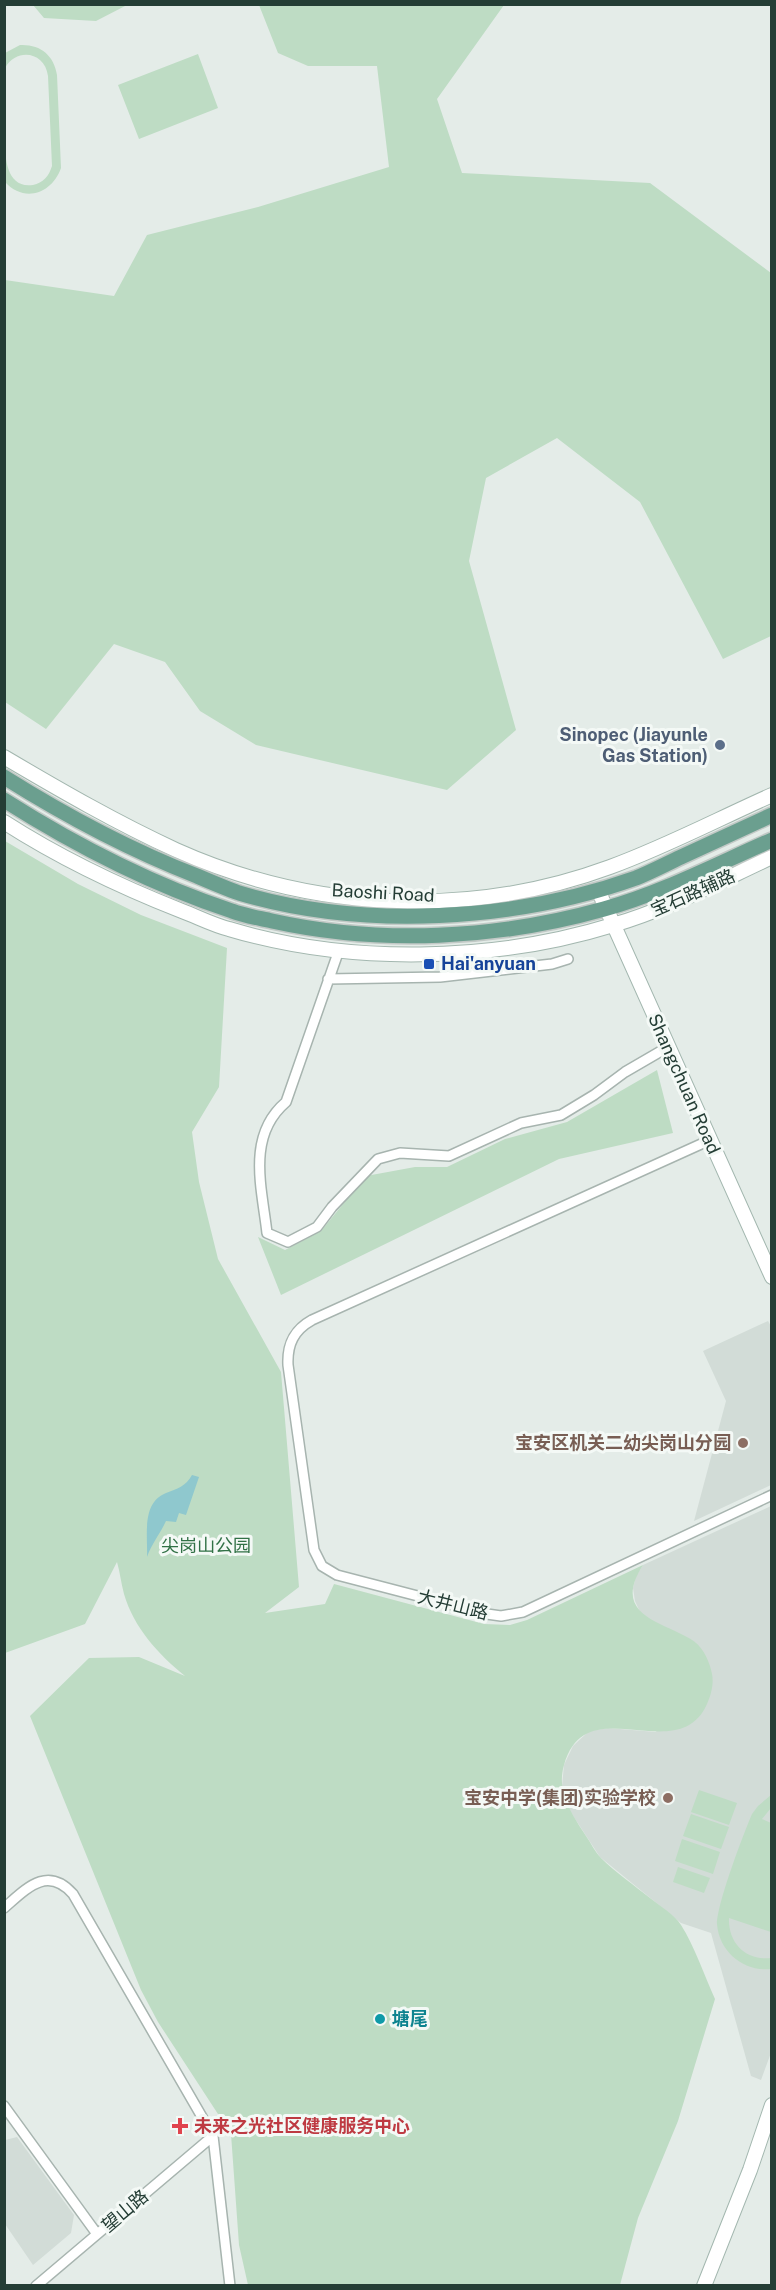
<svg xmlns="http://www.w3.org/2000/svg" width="776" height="2290" viewBox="0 0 776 2290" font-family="'Public Sans','Noto Sans SC',sans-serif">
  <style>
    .built { fill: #d2dcd7 }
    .green { fill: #bedcc4 }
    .water { fill: #8fc8ce }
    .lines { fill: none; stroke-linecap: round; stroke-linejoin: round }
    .street-casing { stroke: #a7b4af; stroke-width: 12 }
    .secondary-casing { stroke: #a3b7af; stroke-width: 16 }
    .primary-casing { stroke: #c2c9c6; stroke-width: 18 }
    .street { stroke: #fff; stroke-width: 9 }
    .secondary { stroke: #fff; stroke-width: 14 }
    .primary { stroke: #6b9f8f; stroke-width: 15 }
    .service-dot { fill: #5c6f8a; stroke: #f4f9f6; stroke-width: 2 }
    .transit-dot { fill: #1a4fb4; stroke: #f4f9f6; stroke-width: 2 }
    .education-dot { fill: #8d6e63; stroke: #f4f9f6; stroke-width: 2 }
    .culture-dot { fill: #0f9aa8; stroke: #f4f9f6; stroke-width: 2 }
    .health-dot { fill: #e0444e; stroke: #f4f9f6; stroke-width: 2 }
    .labels { text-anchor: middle; stroke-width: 6; stroke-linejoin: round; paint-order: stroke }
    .service-label { font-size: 18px; font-weight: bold; fill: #4e5e75; stroke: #f4f9f6; text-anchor: end }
    .street-label { font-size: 18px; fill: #243d35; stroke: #f4f9f6 }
    .transit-label { font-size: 18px; font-weight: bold; fill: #164399; stroke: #f4f9f6; text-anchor: start }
    .education-label { font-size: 18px; font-weight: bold; fill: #785e54; stroke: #f4f9f6; text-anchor: end }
    .park-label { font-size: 18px; fill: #317146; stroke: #f4f9f6 }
    .culture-label { font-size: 18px; font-weight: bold; fill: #0d838f; stroke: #f4f9f6; text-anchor: start }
    .health-label { font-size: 18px; font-weight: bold; fill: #be3a42; stroke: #f4f9f6; text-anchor: start }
  </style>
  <rect width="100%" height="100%" fill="#e4ece8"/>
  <!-- built -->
  <path class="built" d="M768,1321L772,1328L771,1485L694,1521L726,1401L703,1351Z
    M771,1506L772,2050L761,2080L751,2076L711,1933L681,1923L600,1857L568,1808L562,1787L564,1765L573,1746L589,1731L608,1728L656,1732L696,1643L649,1620L640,1612L635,1601L633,1588L636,1576L643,1565Z
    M17,2137L74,2215L71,2233L33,2265L5,2224V2140Z"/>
  <!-- green -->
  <path class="green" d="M33,5H127L96,21L44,18Z
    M259,5H504L437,99L462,173L650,183L771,273V636L723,659L640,502L557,438L486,478L469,561L516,730L447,790L256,745L200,711L165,662L114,644L46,729L5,702V280L114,296L147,235L258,207L389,167L377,66H308L278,53Z
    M20,45C40,44 54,55 57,75L61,168C52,194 24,203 5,182V121C5,141 0,190 33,185C43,183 49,176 52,166L48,76C45,52 17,47 5,68V53Z
    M198,54L218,108L139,139L118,85Z
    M5,841L78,884L141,915L227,948L219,1087L192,1132L199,1182L218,1259L281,1372L299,1587L265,1613L325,1604L334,1584L484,1624L510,1625L527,1620L643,1565C609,1618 667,1622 695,1642C704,1649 710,1663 712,1674C714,1684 711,1695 707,1704C678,1769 586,1687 564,1765C556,1792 572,1814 586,1836C591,1843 595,1852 601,1858C616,1873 634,1885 650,1898C660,1906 675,1915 681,1925C694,1945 705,1977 715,1999L678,2121L638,2218L620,2285H248L239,2245L231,2134L158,2022L141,1990L30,1716L89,1658L139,1657L185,1676C158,1654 134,1628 124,1594C121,1583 120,1572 117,1562L85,1624L5,1653Z
    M657,1070L673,1133L559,1159L281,1295L258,1237L285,1250L321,1231L366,1176L415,1167H447L505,1139L567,1122Z
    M699,1790L737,1803L729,1825L691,1812Z
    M771,1795V1808L762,1819L771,1823V1932L729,1918C728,1943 746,1961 771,1958V1969C744,1972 719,1952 717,1924C717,1904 743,1835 752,1814L758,1806Z
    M691,1814L729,1827L721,1849L683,1836Z
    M682,1839L720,1852L713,1874L675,1861Z
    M678,1867L710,1878L704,1893L673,1882Z"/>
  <!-- water -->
  <path class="water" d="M192,1475L199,1477L186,1515L179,1513L176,1522L166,1521C160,1534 152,1543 147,1557C148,1536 141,1503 166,1493C177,1489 186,1486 192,1475Z"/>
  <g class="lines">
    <defs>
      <path id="street" d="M339,950L286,1102C246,1136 262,1188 267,1233L288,1242L317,1227L332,1207L378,1159L400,1153L449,1156L521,1123L561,1115L594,1095L625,1072L668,1047
        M328,979L440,977L552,964L568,959
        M710,1140L312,1320C294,1330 287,1344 288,1365L314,1550L322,1566L337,1575L487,1614L501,1616L523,1612L772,1495
        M4,1908C26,1889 47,1865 73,1894L213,2136L230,2286
        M4,2106L97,2234
        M36,2286L213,2136"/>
      <path id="secondary" d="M4,757C60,790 117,823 176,850C312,911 469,919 610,867C665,847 718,819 772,795
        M4,822C60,858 121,887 182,911C198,917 213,925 229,929C349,965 493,962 613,925C668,909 720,881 772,857
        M598,890L772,1277
        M704,2286L750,2170L772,2105"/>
      <path id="primary" d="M4,777C66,816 130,850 197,876C211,882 225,888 239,893C363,930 516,921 636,878C651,872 666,864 681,857C711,843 741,829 772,815
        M4,800C75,845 153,885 232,911C245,916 259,918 272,921C381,945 497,939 604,909C662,893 717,864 772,840"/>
    </defs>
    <!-- street casing -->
    <use href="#street" class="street-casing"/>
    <!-- secondary casing -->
    <use href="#secondary" class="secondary-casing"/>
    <!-- primary casing -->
    <use href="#primary" class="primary-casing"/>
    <!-- street -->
    <use href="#street" class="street"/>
    <!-- secondary -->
    <use href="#secondary" class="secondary"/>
    <!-- primary -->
    <use href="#primary" class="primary"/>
  </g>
  <!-- markers -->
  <circle class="service-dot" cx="720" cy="745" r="6"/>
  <rect class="transit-dot" x="423" y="958" width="12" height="12" rx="3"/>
  <g class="education-dot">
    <circle cx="743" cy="1443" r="6"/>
    <circle cx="668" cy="1798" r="6"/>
  </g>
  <circle class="culture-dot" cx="380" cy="2019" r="6"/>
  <path class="health-dot" d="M177 2117h6v6h6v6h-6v6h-6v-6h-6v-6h6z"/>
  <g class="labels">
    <!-- service labels -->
    <g class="service-label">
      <text x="708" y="741">Sinopec (Jiayunle<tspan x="708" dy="21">Gas Station)</tspan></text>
    </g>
    <!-- street labels -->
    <g class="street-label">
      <text transform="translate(383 893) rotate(3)" y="6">Baoshi Road</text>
      <text transform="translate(693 893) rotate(-24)" y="6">宝石路辅路</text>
      <text transform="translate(684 1084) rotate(66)" y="6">Shangchuan Road</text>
      <text transform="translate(453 1605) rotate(14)" y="6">大井山路</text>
      <text transform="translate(125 2211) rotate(-40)" y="6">望山路</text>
    </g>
    <!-- transit labels -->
    <g class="transit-label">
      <text x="441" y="970">Hai'anyuan</text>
    </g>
    <!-- education labels -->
    <g class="education-label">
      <text x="731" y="1449">宝安区机关二幼尖岗山分园</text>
      <text x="656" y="1804">宝安中学(集团)实验学校</text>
    </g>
    <!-- park labels -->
    <g class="park-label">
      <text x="206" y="1552">尖岗山公园</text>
    </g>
    <!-- culture labels -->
    <g class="culture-label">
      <text x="392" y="2025">塘尾</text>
    </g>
    <!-- health labels -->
    <g class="health-label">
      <text x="194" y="2132">未来之光社区健康服务中心</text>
    </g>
  </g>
  <!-- border -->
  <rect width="776" height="2290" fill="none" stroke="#243d35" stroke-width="12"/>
</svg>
